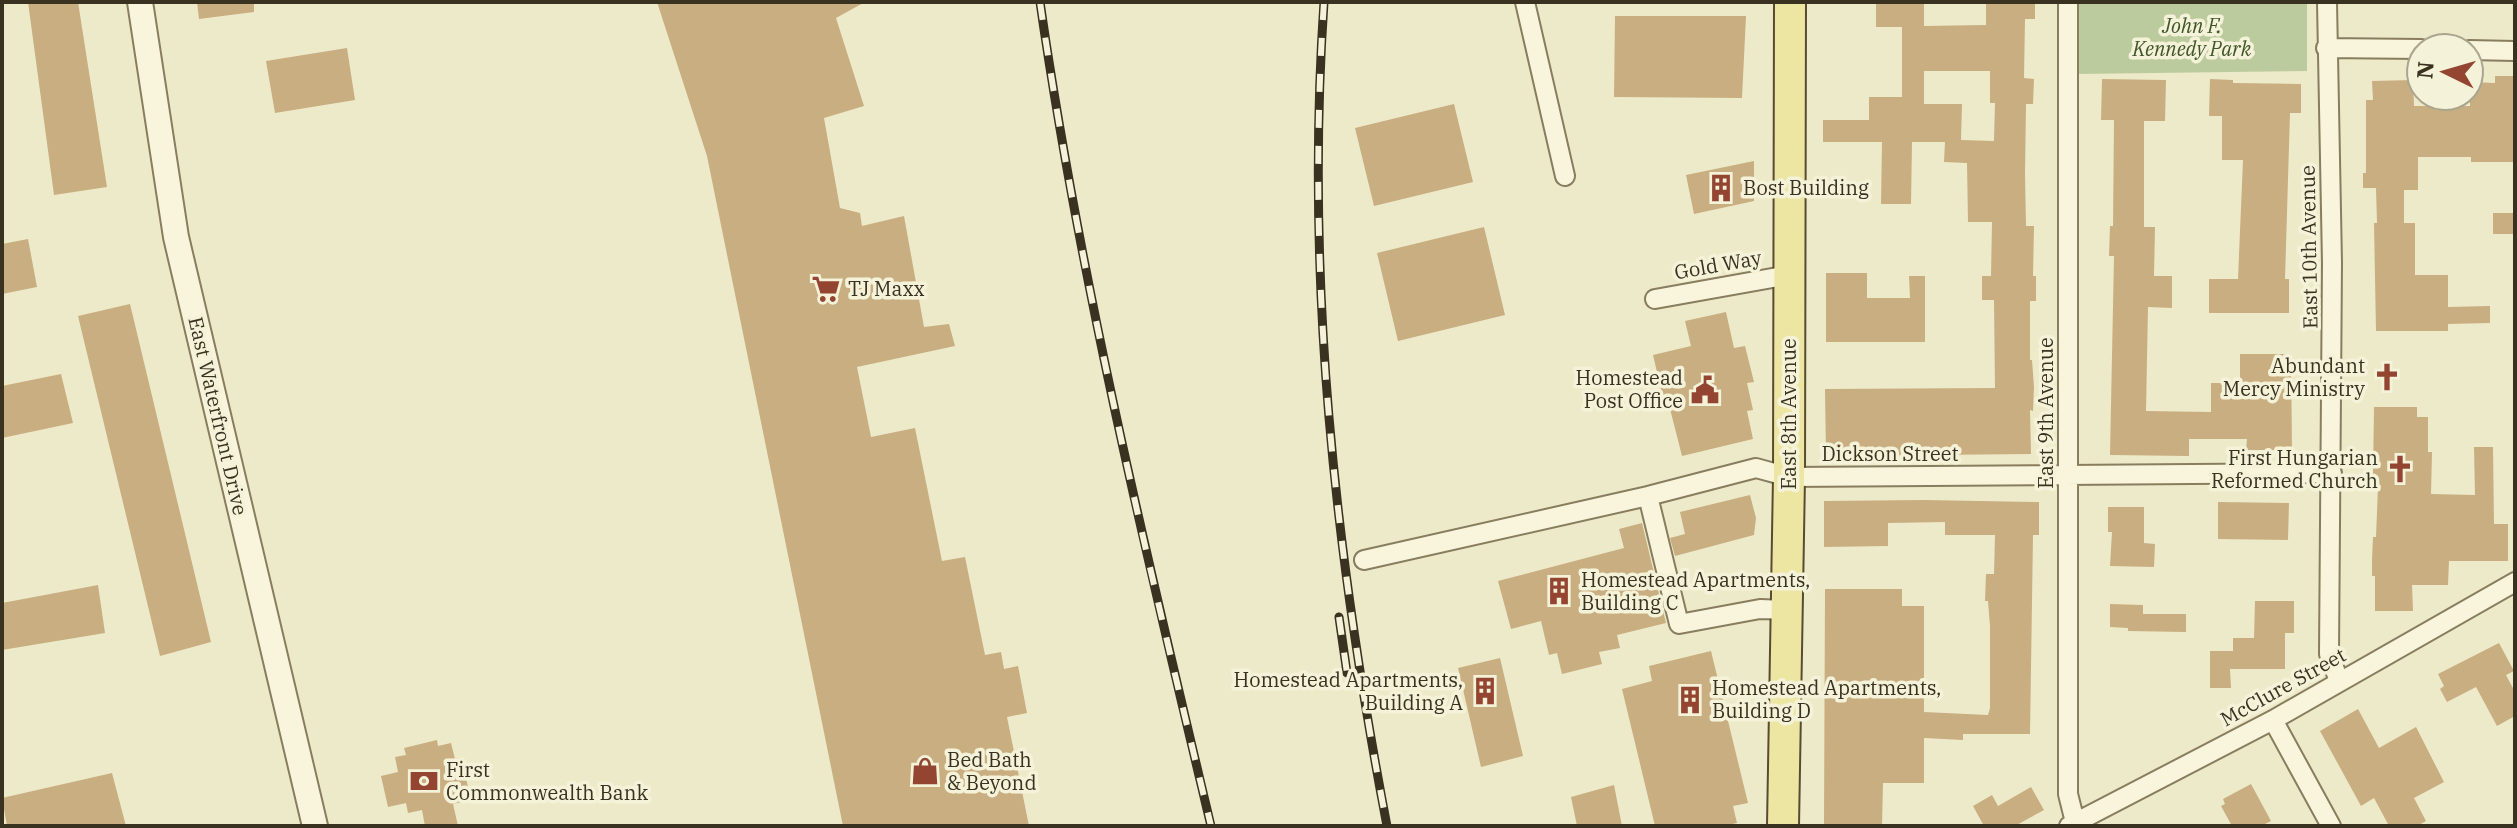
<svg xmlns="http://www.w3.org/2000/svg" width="2517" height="828" viewBox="0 0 2517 828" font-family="'IBM Plex Serif',serif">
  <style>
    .green { fill: #bccb9d }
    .building { fill: #c9ae81; fill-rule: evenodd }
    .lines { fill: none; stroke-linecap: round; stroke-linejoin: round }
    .minor-casing { stroke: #887d5e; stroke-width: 22 }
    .tertiary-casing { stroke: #887d5e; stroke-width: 28 }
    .primary-casing { stroke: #574b32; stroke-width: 34 }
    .minor { stroke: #f8f5dc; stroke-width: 18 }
    .tertiary { stroke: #f8f5dc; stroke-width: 24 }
    .primary { stroke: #ede6a3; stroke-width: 30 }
    .rail-casing { stroke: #393221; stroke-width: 9 }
    .rail { stroke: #f4f2d8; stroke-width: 6; stroke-dasharray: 18; stroke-linecap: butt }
    .labels { text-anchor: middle; stroke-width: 7; stroke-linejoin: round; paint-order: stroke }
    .park-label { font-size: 20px; font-style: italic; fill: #405529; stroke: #f4f2d8 }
    .poi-label { font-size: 20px; fill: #393221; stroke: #f4f2d8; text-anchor: start }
    .street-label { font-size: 20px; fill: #393221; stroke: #f4f2d8 }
  </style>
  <rect width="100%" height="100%" fill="#edeac9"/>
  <!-- green -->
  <path class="green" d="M2077,2H2307V71L2077,74Z"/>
  <!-- building -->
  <path class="building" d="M28,2H78L107,187L54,195Z
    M197,2H254V12L199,19Z
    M657,2H865L836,18L864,106L824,118L840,208L860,213L862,226L904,216L924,327L949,324L955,346L857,367L871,437L915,428L942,561L965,557L985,655L1001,652L1004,669L1018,666L1027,713L1007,717L1029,826H843L707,156Z
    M1876,2H1924V26L1986,25V2H2035V19H2025L2024,78L2034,79L2033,104H2026L2025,174L2026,226H2034L2033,276H2036V301H2030V360H2032L2034,387L2033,411L2030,410L2031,454L1826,456L1825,389L1995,388L1994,300H1982V276H1991L1992,222H1968L1967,163L1944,162L1945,142H1912L1911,204H1881L1882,142H1823V120H1869V97H1902V27H1876ZM1924,71H1990V103H1995L1994,141L1961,140L1962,104H1924Z
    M1615,16H1746L1742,98L1614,97Z
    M347,48L355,100L275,113L266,61Z
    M2495,76H2515V162H2471V157H2418V190H2404V223H2415V275H2448V307L2490,306V323L2448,324V331H2376L2374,223H2377L2376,188H2363V173H2366V100H2373L2372,81L2413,80L2414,106H2470V82L2495,83Z
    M2102,79L2166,80L2165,121H2144V227H2155L2154,276H2172V308L2148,307L2146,411L2211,412V383H2240V354H2291L2292,450H2246L2247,439H2189V456L2110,455L2114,256H2109L2110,226H2113L2114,120H2101Z
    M2210,79L2233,80V83L2301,84V113H2290L2285,279H2289V313H2209V279H2238L2243,160H2222V116H2209Z
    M1454,104L1473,182L1374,206L1355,128Z
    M1754,161V201L1694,214L1686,175Z
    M2493,213H2515V234H2493Z
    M1484,227L1505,315L1398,341L1377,253Z
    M28,239L37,287L2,294V244Z
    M1826,273H1867V298H1910L1909,276H1925V342H1826Z
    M130,304L211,642L160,656L78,316Z
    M1726,312L1734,348L1745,346L1754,382L1747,383L1753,410L1747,411L1753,439L1682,456L1667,397L1663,398L1653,355L1691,346L1685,321Z
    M61,374L73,423L2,438V386Z
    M2374,407H2417V417H2428V452H2432L2431,494L2475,495L2474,447H2493L2494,524H2508V561H2449L2448,585H2412L2413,611H2375V576H2372V560L2373,537H2376L2378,487H2375L2373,474Z
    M1750,495L1756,518L1754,535L1675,556L1670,538L1685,534L1680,512Z
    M1924,500L2039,502V535H2033L2030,734H1963V740L1924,738V783H1883L1882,826H1824L1825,589H1902V606H1924V712L1988,715L1990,708V626L1988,601H1985L1986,574H1994L1995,535H1945V522L1888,523V546L1824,547V501Z
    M2218,502L2289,503L2288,540L2218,539Z
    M2108,507H2144V543L2155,544L2154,567L2110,566L2112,532H2108Z
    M1642,523L1666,623L1617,635L1620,648L1599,652L1602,664L1562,674L1557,653L1549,655L1541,621L1511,629L1498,581L1624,548L1619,529Z
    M98,585L105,633L2,650V603Z
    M2255,601H2294V633H2285V669H2230L2231,688H2210V651H2233V638H2254Z
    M2110,604L2143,605V614H2186V632L2128,631V628L2110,627Z
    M2499,643L2514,671L2506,675L2515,692V716L2497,726L2476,687L2447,702L2440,689L2444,686L2438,674Z
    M1711,651L1748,803L1733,806L1737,823L1723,826H1655L1622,689L1652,681L1649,666Z
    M1500,658L1523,756L1481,767L1458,668Z
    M2358,709L2379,748L2416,727L2444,782L2414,798L2426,821L2417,826H2389L2374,798L2361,806L2320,731Z
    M437,740L438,746L451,743L455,759L461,758L468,787L462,788L465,801L453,804L458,826H425L422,810L408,813L406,803L388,807L381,776L398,772L395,757L406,755L404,748Z
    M112,773L126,826H7L2,798Z
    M2251,784L2271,821L2261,826H2232L2221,806L2225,804L2223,799Z
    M1614,785L1622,826H1577L1571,797Z
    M2031,787L2044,810L2015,826H1984L1973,806L1992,795L1998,806Z"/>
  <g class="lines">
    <defs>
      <path id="minor" d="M1525,2L1565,176
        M2068,2V794L2075,822
        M2327,2L2332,263L2329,654L2339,681
        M2326,48L2421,49
        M2469,50L2515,51
        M1655,299L1789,275
        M1648,496L1679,624L1760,609L1787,610
        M1364,560L1648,496L1756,468L1789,477L2332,473
        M2273,720L2331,826
        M2069,826L2273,720L2515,582"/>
      <path id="tertiary" d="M140,2L176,237L315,826"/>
      <path id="primary" d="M1783,826L1789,477L1790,2"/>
    </defs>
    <!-- minor casing -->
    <use href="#minor" class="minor-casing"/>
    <!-- tertiary casing -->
    <use href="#tertiary" class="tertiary-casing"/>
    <!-- primary casing -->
    <use href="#primary" class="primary-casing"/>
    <!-- minor -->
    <use href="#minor" class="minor"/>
    <!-- tertiary -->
    <use href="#tertiary" class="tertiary"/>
    <!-- primary -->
    <use href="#primary" class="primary"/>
    <defs>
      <path id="rail" d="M1040,2C1080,280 1146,553 1211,826
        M1324,2C1305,279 1335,554 1387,826
        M1339,617L1347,673"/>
    </defs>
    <!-- rail casing -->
    <use href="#rail" class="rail-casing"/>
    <!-- rail -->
    <use href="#rail" class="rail"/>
  </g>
  <!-- icons -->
  <defs>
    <symbol id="building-bare" viewBox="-9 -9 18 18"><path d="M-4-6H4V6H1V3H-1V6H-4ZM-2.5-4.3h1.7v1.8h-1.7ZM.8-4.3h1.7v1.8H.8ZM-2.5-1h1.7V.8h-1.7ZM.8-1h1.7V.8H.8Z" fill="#944531" stroke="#f4f2d8" stroke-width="2.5" paint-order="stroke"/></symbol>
    <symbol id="supermarket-bare" viewBox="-9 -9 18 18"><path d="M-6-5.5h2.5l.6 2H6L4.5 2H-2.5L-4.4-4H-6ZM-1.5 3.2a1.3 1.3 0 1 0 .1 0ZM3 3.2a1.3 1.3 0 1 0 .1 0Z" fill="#944531" stroke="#f4f2d8" stroke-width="2.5" paint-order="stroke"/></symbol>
    <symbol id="church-bare" viewBox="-9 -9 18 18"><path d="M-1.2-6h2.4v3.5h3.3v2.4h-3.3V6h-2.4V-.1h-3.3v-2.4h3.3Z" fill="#944531" stroke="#f4f2d8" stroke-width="2.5" paint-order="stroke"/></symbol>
    <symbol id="civic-bare" viewBox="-9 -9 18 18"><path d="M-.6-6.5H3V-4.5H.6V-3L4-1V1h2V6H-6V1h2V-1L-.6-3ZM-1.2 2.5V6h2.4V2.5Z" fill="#944531" stroke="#f4f2d8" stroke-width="2.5" paint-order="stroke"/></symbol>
    <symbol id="shop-bare" viewBox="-9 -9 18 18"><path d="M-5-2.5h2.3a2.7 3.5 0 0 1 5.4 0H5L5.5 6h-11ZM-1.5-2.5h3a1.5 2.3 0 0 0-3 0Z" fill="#944531" stroke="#f4f2d8" stroke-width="2.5" paint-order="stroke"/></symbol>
    <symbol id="bank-bare" viewBox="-9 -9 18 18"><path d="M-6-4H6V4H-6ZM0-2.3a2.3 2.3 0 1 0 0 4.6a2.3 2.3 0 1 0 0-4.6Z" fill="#944531" stroke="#f4f2d8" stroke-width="2.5" paint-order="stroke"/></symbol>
  </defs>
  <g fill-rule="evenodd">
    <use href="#building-bare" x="1701" y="168" width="40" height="40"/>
    <use href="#supermarket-bare" x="806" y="269" width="40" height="40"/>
    <use href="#church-bare" x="2367" y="357" width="40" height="40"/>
    <use href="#civic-bare" x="1685" y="370" width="40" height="40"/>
    <use href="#church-bare" x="2380" y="449" width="40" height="40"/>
    <use href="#building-bare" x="1539" y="571" width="40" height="40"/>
    <use href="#building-bare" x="1465" y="671" width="40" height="40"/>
    <use href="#building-bare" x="1670" y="680" width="40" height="40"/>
    <use href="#shop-bare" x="905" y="751" width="40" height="40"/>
    <use href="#bank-bare" x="404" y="761" width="40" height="40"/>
  </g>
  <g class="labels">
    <!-- park labels -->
    <g class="park-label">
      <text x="2192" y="33">John F.<tspan x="2192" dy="23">Kennedy Park</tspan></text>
    </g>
    <!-- poi labels -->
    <g class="poi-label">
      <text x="1743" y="195">Bost Building</text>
      <text x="848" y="296">TJ Maxx</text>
      <text x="2365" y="373" text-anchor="end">Abundant<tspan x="2365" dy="23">Mercy Ministry</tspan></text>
      <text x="1683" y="385" text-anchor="end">Homestead<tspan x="1683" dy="23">Post Office</tspan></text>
      <text x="2378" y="465" text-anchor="end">First Hungarian<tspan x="2378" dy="23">Reformed Church</tspan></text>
      <text x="1581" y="587">Homestead Apartments,<tspan x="1581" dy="23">Building C</tspan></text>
      <text x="1463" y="687" text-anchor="end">Homestead Apartments,<tspan x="1463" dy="23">Building A</tspan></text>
      <text x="1712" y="695">Homestead Apartments,<tspan x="1712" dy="23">Building D</tspan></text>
      <text x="947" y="767">Bed Bath<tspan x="947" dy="23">&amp; Beyond</tspan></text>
      <text x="446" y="777">First<tspan x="446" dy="23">Commonwealth Bank</tspan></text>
    </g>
    <!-- street labels -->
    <g class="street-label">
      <text transform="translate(2309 247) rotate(-91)" y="7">East 10th Avenue</text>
      <text transform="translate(1718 265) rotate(-10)" y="7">Gold Way</text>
      <text transform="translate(2046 413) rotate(-90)" y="7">East 9th Avenue</text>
      <text transform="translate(1789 414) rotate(-90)" y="7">East 8th Avenue</text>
      <text transform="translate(218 416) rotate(77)" y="7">East Waterfront Drive</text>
      <text x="1890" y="461">Dickson Street</text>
      <text transform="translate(2283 687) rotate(-29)" y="7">McClure Street</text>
    </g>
  </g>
  <!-- border -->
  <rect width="2517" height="828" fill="none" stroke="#393221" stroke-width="8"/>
  <!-- north arrow -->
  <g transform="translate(2445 72) rotate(275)"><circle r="38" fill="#f4f2d8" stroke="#a9a58f" stroke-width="2"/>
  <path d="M0-6L14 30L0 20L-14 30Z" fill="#944531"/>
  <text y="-12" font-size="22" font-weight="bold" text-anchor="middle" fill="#393221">N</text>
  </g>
</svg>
